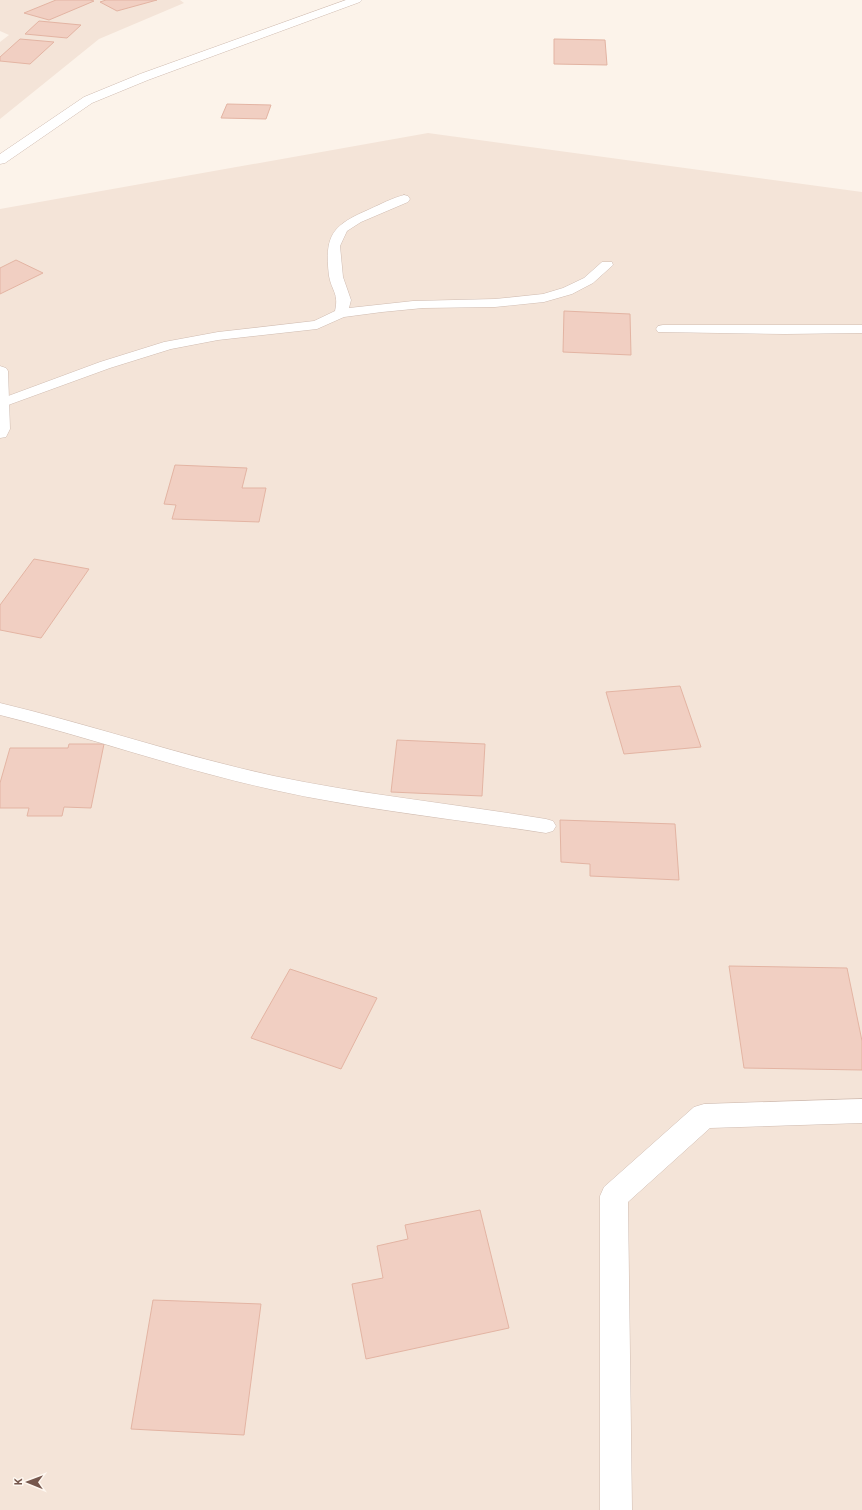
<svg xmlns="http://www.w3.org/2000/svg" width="862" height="1510" viewBox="0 0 862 1510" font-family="Barlow,sans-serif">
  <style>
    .residential { fill: #f4e4d8 }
    .building { fill: #f1cfc2; stroke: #e3b4a3 }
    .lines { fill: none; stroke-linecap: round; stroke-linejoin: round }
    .service-casing { stroke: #d0bcb1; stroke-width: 1 }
    .minor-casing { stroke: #d0bcb1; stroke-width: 1 }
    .tertiary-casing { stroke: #d0bcb1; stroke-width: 1 }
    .service { fill: #fff; fill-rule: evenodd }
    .minor { fill: #fff; fill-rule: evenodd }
    .tertiary { fill: #fff; fill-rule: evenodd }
  </style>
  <rect width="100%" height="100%" fill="#fcf3ea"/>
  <!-- residential -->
  <path class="residential" d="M0,0H180L184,3L99,39L0,119V42L9,35L0,31Z
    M428,133L862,192V1510H0V209Z"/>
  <!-- building -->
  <path class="building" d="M56,0H90L94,1L49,20L24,13Z
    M106,0H157L117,11L100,2Z
    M39,21L81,25L67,38L25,34Z
    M20,39L54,42L30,64L0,61V57Z
    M554,39L605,40L607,65L554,64Z
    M227,104L271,105L266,119L221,118Z
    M16,260L43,273L0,294V268Z
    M564,311L630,314L631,355L563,352Z
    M175,465L247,468L242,488H266L259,522L172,519L176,505L164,504Z
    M34,559L89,569L41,638L0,630V605Z
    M680,686L701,747L624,754L606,692Z
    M397,740L485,744L482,796L391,792Z
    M69,744H104L91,808L64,807L62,816H27L29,808H0V783L10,748H68Z
    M560,820L675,824L679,880L590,876V864L561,862Z
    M729,966L847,968L862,1041V1070L744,1068Z
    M290,969L377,998L341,1069L251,1038Z
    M480,1210L509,1328L366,1359L352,1284L383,1278L377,1246L408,1239L405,1225Z
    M153,1300L261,1304L244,1435L131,1429Z"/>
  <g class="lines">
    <defs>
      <path id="service" d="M404,195L408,196L410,199L408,202L361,222L347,231L340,246L343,277L351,300L349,308L413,301L495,299L543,294L563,288L584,278L602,262H612L613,265L593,283L572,294L544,302L495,307L423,308L382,312L344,317L317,329L218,340L171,349L110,368L0,408V399L100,362L164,342L218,332L314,321L335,311C339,293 332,292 329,276C324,234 333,225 370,209C381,204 392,198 404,195Z
        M663,325H862V333L785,334L658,332L656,329L658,326Z
        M0,703C92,725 182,756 274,776C364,795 456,804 546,819L553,821L556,826L553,831L546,833C456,819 364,810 274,790C182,770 92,738 0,715Z"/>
      <path id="minor" d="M862,1099V1123L710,1128L628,1202L632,1510H600V1196L604,1187L694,1107L704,1104Z"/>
      <path id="tertiary" d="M346,0H362L360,2L148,80L92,103L5,163L0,164V154L84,97L140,74Z
        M0,366L6,368L8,371L10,429L6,437L0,438Z"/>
    </defs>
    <!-- service casing -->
    <use href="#service" class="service-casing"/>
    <!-- minor casing -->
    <use href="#minor" class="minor-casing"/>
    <!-- tertiary casing -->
    <use href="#tertiary" class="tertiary-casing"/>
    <!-- service -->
    <use href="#service" class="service"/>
    <!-- minor -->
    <use href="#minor" class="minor"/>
    <!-- tertiary -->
    <use href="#tertiary" class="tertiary"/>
  </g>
  <!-- north arrow -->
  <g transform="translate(28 1482) rotate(271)" stroke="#fef7f0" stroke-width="3" paint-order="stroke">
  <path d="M0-3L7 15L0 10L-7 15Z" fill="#76574d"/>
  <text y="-6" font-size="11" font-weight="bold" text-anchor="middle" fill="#76574d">K</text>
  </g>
</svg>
